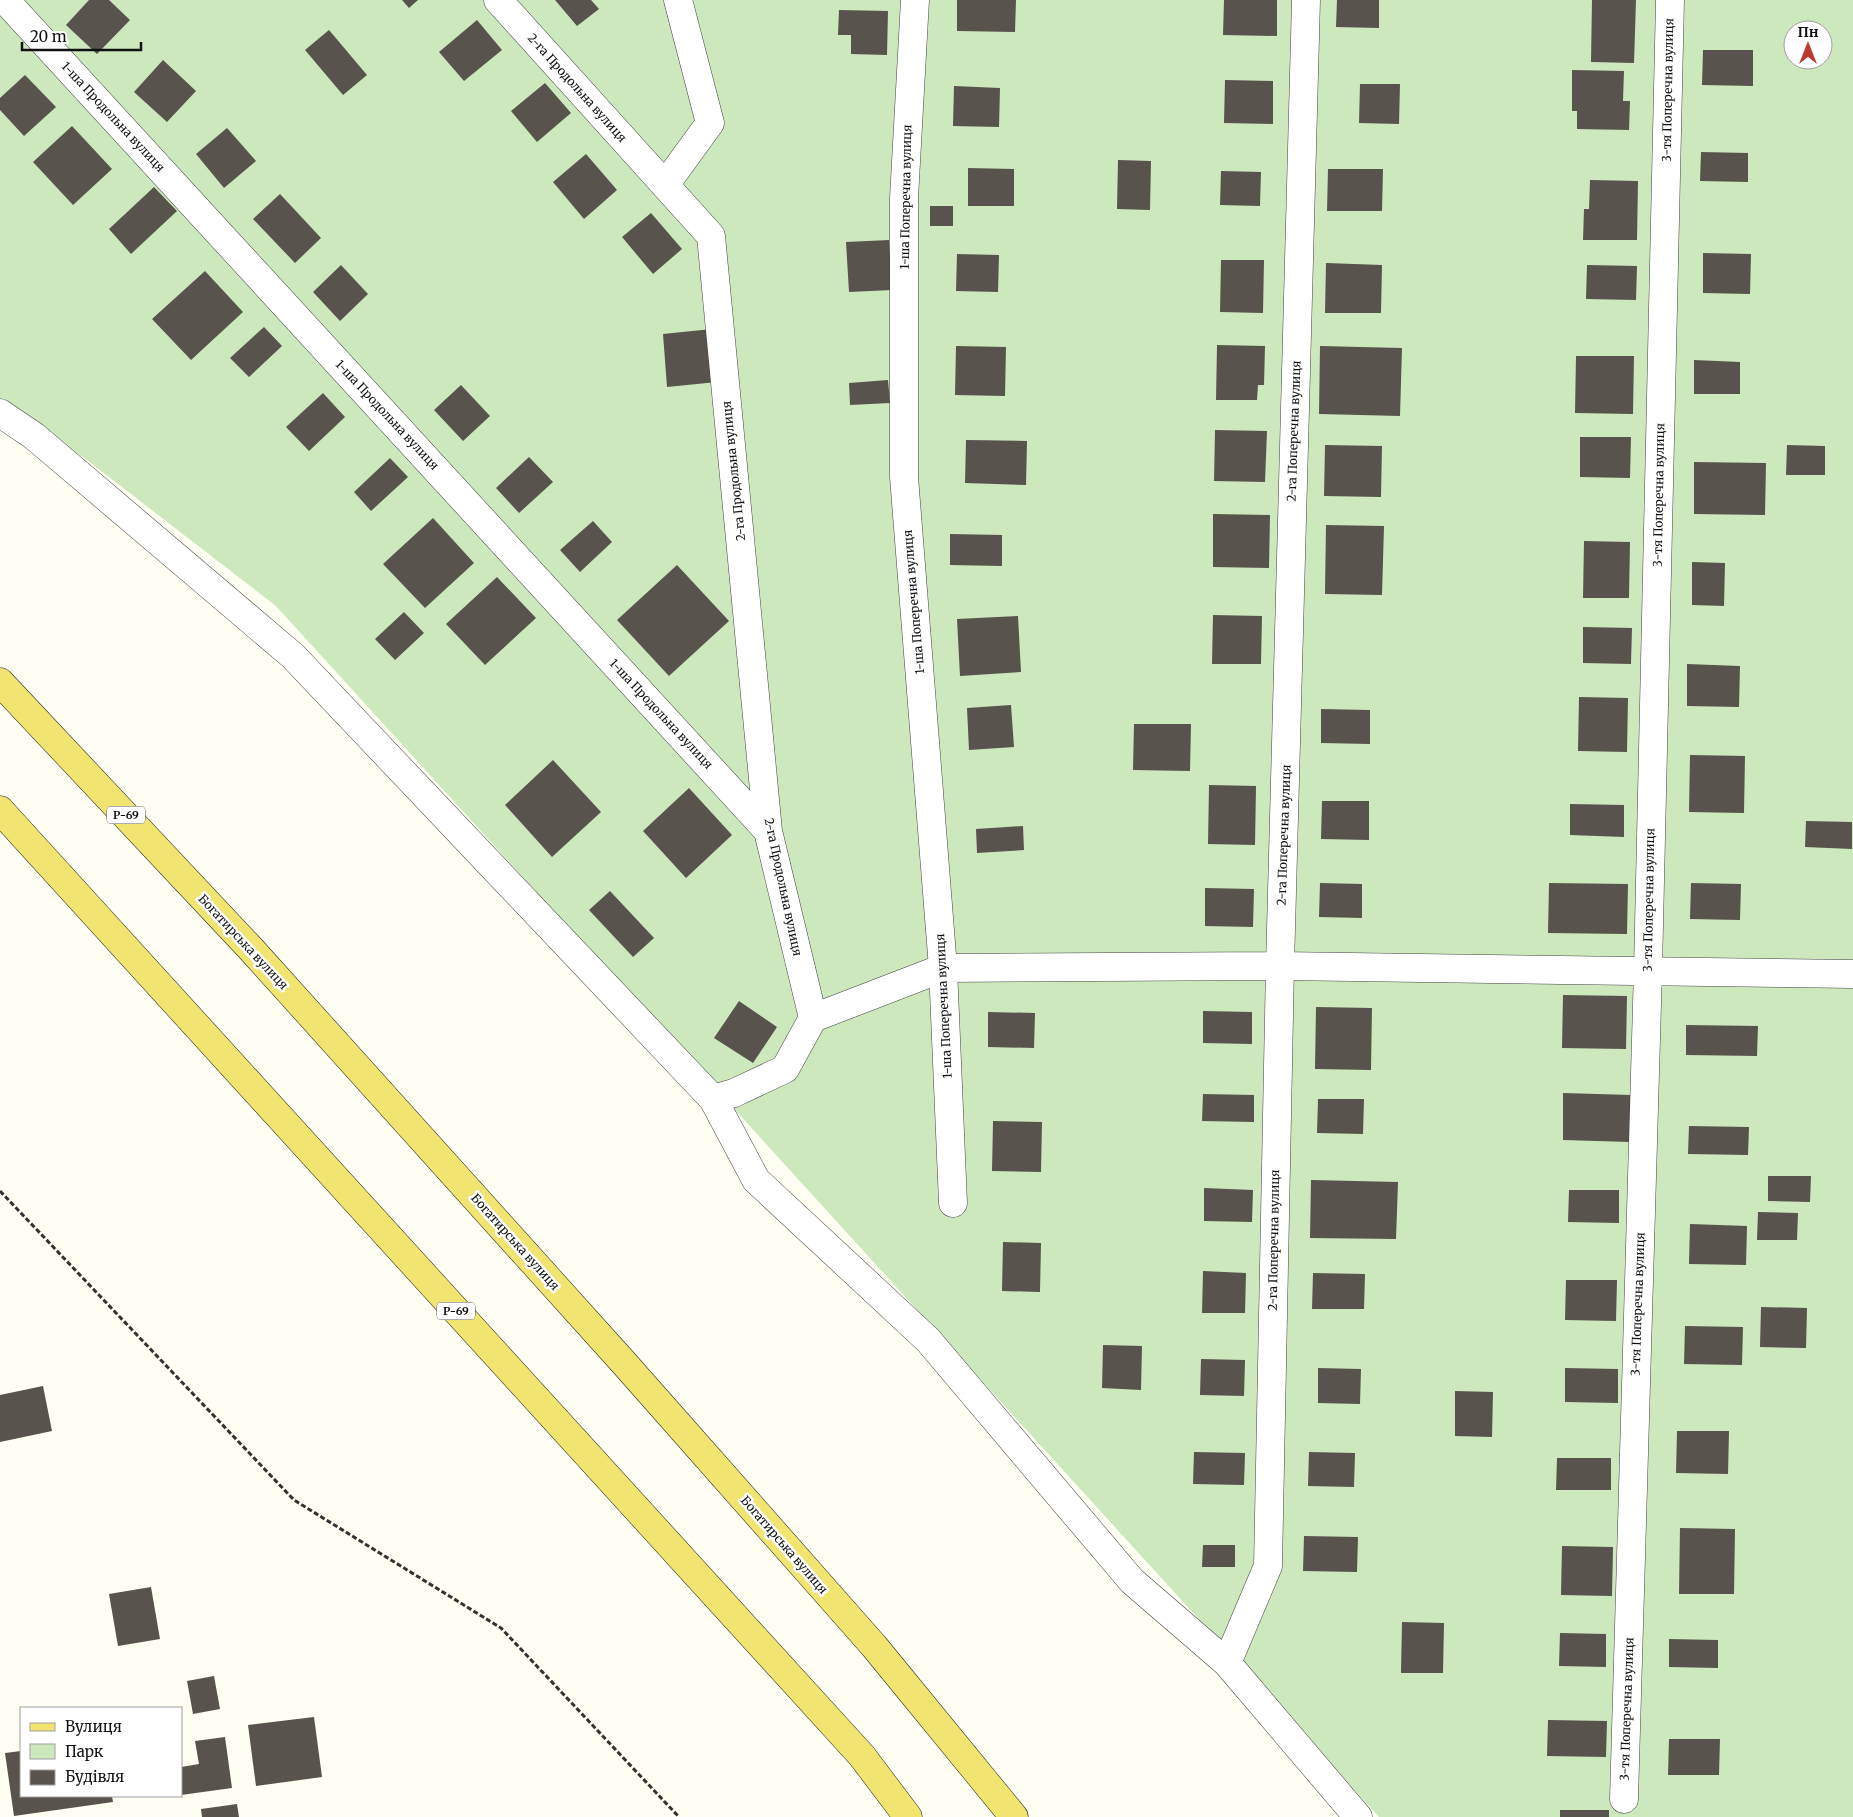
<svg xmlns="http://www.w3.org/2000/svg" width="1853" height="1817" viewBox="0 0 1853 1817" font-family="Merriweather,serif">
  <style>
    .green { fill: #cee8be; fill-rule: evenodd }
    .building { fill: #58534d }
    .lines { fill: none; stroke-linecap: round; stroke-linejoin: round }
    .minor-casing { stroke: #434343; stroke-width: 29 }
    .major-casing { stroke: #212121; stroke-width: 29 }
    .path { stroke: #323232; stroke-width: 3; stroke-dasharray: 5 2.5; stroke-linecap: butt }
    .minor { stroke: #fff; stroke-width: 28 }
    .major { stroke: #f1e471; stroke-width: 28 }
    .labels { text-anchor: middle; stroke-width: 5; stroke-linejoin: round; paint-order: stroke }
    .shield { fill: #fff; stroke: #585858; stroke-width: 1 }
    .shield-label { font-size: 11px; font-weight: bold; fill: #101010 }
    .street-label { font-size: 12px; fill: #101010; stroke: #fff }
  </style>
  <rect width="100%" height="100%" fill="#fefef3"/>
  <!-- green -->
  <path class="green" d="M0,0H1853V1817H1379L276,606L87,460L0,401ZM1793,30H1823V60H1793Z"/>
  <!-- building -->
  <path class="building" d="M89,0H109L130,20L97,54L66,25Z
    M402,0H418L409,8Z
    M555,0H591L599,9L577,26Z
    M957,0H1016L1015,32L957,31Z
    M1224,0H1277V36L1223,35Z
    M1337,0H1379V28L1336,27Z
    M1592,0H1636L1634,63L1591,62Z
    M839,10L888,11L887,55L851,54V35H838Z
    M477,20L502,50L464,81L439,52Z
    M329,30L367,75L343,95L305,50Z
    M1703,50H1753V86L1702,85Z
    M163,60L196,91L167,122L134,92Z
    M1572,70L1624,71L1623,101H1630L1629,130L1577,129V111H1572Z
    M25,75L56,107L24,136L0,110V98Z
    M1225,80L1273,81V124L1224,123Z
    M545,83L571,113L537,142L511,111Z
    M1360,84H1400L1399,124L1359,123Z
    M954,86L1000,88L999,127L953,126Z
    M72,126L112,169L73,205L33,162Z
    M227,128L256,161L224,188L196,154Z
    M1701,152L1748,153V182L1700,181Z
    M586,154L617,190L584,219L553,182Z
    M1118,160L1151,161L1150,210L1117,209Z
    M968,168L1014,169V206H968Z
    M1328,169H1383L1382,211H1327Z
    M1221,171L1261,172L1260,206L1220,205Z
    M1590,180L1638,181L1637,240H1583L1584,209H1589Z
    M154,187L177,211L131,254L109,229Z
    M280,194L321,238L295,263L253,219Z
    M930,206H953V226H930Z
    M651,213L682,249L653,274L622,237Z
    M889,240L892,290L849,292L846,242Z
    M1703,253L1751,254L1750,294L1703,293Z
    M957,254L999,255L998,292L956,291Z
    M1221,260H1264L1263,313L1220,312Z
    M1326,263L1382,265L1381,313H1325Z
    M341,265L368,294L340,321L313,292Z
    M1587,265L1637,266L1636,300L1586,299Z
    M205,271L243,312L191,360L152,319Z
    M264,327L282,346L249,377L230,358Z
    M712,329L717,382L667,387L663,334Z
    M1217,345L1265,346L1264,385H1258L1257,400H1216Z
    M956,346L1006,347L1005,396L955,395Z
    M1320,346L1402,348L1400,416L1319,414Z
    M1576,356H1634L1633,414L1575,413Z
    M1694,360L1740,362V394H1694Z
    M888,380L890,403L850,405L849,383Z
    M461,385L490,416L463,441L434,410Z
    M323,393L345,417L309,451L286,427Z
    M1215,430L1267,431L1265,482L1214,481Z
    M1580,437H1631L1630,478L1580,477Z
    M966,440L1027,441L1026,485L965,483Z
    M1325,445L1382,446L1381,497L1324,496Z
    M1787,445L1825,446V475H1786Z
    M529,457L553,482L519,513L496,488Z
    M390,458L408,477L371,511L354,492Z
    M1694,462L1766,463L1765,515L1694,514Z
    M1213,514L1270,515L1269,568L1213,567Z
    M433,518L474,563L425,608L383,564Z
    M593,521L612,542L580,572L560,550Z
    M1326,525L1384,526L1382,595L1325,594Z
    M950,534L1002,535V566L950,565Z
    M1584,541L1630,542L1629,598H1583Z
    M1692,562L1725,563L1724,606L1692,605Z
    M677,565L729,621L669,676L617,620Z
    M497,577L536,618L485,665L446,624Z
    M404,612L424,633L395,660L375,639Z
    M1213,615L1262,616L1261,664H1212Z
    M1018,616L1021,672L960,676L957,619Z
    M1583,627L1632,628L1631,664L1583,663Z
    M1687,664L1740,666L1739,707L1687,706Z
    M1579,697L1628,698L1627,752L1578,751Z
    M1011,705L1014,747L969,750L967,708Z
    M1321,709L1370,710V744L1321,743Z
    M1134,724H1191L1190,771L1133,770Z
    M1690,755L1745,756L1744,813L1689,812Z
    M553,760L601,812L552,857L505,805Z
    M1209,785L1256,786L1255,845L1208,844Z
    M689,788L732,835L686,878L643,831Z
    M1322,801H1369V840L1321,839Z
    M1570,804L1624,805V837L1570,835Z
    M1806,821L1852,822V849L1805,847Z
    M1023,826L1024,850L977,853L976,829Z
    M1320,883L1362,884V918L1319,917Z
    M1549,883L1628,884L1627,934L1548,933Z
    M1691,883L1741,884L1740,920L1690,919Z
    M1205,888L1254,889L1253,927L1205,926Z
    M610,891L654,938L633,957L589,910Z
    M1563,995L1627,996L1626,1049L1562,1048Z
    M739,1001L777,1027L753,1063L714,1038Z
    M1316,1007L1372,1008L1371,1070L1315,1069Z
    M1203,1011L1252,1012V1044L1203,1043Z
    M988,1012L1035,1013L1034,1048L988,1047Z
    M1686,1025L1758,1026L1757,1056L1686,1055Z
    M1563,1093L1631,1095L1630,1142L1563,1140Z
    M1203,1094L1254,1095V1122L1202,1121Z
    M1318,1099H1364L1363,1134L1317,1133Z
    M993,1121L1042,1122L1041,1172L992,1171Z
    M1689,1126L1749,1127L1748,1155L1688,1154Z
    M1768,1176H1811L1810,1202L1768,1201Z
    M1311,1180L1398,1182L1396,1239L1310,1238Z
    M1204,1188L1253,1190L1252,1222L1204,1221Z
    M1569,1190H1619V1223L1568,1222Z
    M1758,1212L1798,1213L1797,1240H1757Z
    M1690,1224L1747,1226L1746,1265L1689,1264Z
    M1003,1242L1041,1243L1040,1292L1002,1291Z
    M1203,1271L1246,1273L1245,1313H1202Z
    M1313,1273L1365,1274L1364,1309H1312Z
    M1566,1280H1617L1616,1321L1565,1320Z
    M1761,1307L1807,1308L1806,1348L1760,1347Z
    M1685,1326L1743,1327L1742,1365L1684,1364Z
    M1103,1345L1142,1346L1141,1390L1102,1388Z
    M1201,1359L1245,1360L1244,1396L1200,1395Z
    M1318,1368L1361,1369L1360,1404L1318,1403Z
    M1565,1368L1618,1369V1403L1565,1402Z
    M43,1386L52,1431L0,1442V1395Z
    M1455,1391L1493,1392L1492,1437L1455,1436Z
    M1677,1431H1729L1728,1474L1676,1473Z
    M1194,1452L1245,1453L1244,1485L1193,1484Z
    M1309,1452L1355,1453L1354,1487L1308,1486Z
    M1557,1458H1611V1490H1556Z
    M1680,1528L1735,1529L1734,1594H1679Z
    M1304,1536L1358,1537L1357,1572L1303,1571Z
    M1203,1545H1235V1567H1202Z
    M1562,1546L1613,1547L1612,1596L1561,1595Z
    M151,1587L160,1639L118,1646L109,1594Z
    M1402,1622L1444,1623L1443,1673H1401Z
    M1560,1633L1606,1634V1667L1559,1666Z
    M1669,1639L1718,1640V1668L1669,1667Z
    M214,1676L220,1709L193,1714L187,1681Z
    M314,1717L322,1777L256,1786L248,1725Z
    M1548,1720L1607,1721L1606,1757L1547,1756Z
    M225,1737L232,1788L181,1795V1767L199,1764L195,1741Z
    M1669,1739H1720L1719,1775H1668Z
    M21,1751V1796H112L113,1802L14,1816L5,1753Z
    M237,1804L239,1817H202L201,1809Z
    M1560,1810H1609V1817H1560Z"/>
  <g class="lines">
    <defs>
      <path id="minor" d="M5,0L768,831
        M498,0L711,236L768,831L813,1018
        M915,0L904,198V477L943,968L953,1203
        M665,185L710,123L678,0
        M0,413L34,436L293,656L713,1099L756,1180L928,1340L1132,1581L1227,1663L1358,1817
        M713,1099L734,1093L785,1069L813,1018L943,968L1280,966L1853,974
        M1227,1663L1268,1566L1280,966L1306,0
        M1624,1799L1648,970L1670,0"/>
      <path id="major" d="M0,682L251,949L624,1363L874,1646L1014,1817
        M0,810L862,1756L908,1817"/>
    </defs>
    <!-- minor casing -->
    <use href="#minor" class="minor-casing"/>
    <!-- major casing -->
    <use href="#major" class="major-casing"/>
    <!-- path -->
    <path class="path" d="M0,1191L294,1500L501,1628L679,1817"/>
    <!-- minor -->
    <use href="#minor" class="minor"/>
    <!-- major -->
    <use href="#major" class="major"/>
  </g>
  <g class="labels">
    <!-- shield labels -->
    <g class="shield">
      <rect x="107" y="806.5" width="38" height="17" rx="4"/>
      <rect x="437" y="1302.5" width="38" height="17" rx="4"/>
    </g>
    <g class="shield-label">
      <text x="126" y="819">Р-69</text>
      <text x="456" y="1315">Р-69</text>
    </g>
    <!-- street labels -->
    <g class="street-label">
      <text transform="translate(577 88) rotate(48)" y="4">2-га Продольна вулиця</text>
      <text transform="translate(1668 90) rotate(-89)" y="4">3-тя Поперечна вулиця</text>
      <text transform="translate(113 117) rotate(47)" y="4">1-ша Продольна вулиця</text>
      <text transform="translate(906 197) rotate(-89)" y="4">1-ша Поперечна вулиця</text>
      <text transform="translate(387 415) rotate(47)" y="4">1-ша Продольна вулиця</text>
      <text transform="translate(1294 431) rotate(-88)" y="4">2-га Поперечна вулиця</text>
      <text transform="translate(734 471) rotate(-96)" y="4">2-га Продольна вулиця</text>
      <text transform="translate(1659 495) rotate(-89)" y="4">3-тя Поперечна вулиця</text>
      <text transform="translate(914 602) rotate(-95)" y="4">1-ша Поперечна вулиця</text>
      <text transform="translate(661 714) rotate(47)" y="4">1-ша Продольна вулиця</text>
      <text transform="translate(1284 835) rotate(-88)" y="4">2-га Поперечна вулиця</text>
      <text transform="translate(783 887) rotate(78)" y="4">2-га Продольна вулиця</text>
      <text transform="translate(1649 900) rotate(-89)" y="4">3-тя Поперечна вулиця</text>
      <text transform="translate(243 942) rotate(47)" y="4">Богатирська вулиця</text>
      <text transform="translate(944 1006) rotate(-93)" y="4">1-ша Поперечна вулиця</text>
      <text transform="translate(1274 1240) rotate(-89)" y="4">2-га Поперечна вулиця</text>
      <text transform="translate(515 1242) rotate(48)" y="4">Богатирська вулиця</text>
      <text transform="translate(1638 1304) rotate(-88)" y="4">3-тя Поперечна вулиця</text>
      <text transform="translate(784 1545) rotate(49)" y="4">Богатирська вулиця</text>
      <text transform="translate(1627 1709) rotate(-88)" y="4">3-тя Поперечна вулиця</text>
    </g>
  </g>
  <!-- legend -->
  <rect x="20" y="1707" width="162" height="90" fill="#ffffff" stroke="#9f9f9f"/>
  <rect x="30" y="1723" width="25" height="8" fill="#f1e471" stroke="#9f9f9f"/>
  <text x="65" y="1732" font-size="15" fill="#101010">Вулиця</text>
  <rect x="30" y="1744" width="25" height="15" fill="#cee8be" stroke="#9f9f9f"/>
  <text x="65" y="1757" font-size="15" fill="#101010">Парк</text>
  <rect x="30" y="1770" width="25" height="15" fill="#58534d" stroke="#9f9f9f"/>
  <text x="65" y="1782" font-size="15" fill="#101010">Будівля</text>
  <!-- north arrow -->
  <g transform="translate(1808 45)"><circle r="24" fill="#ffffff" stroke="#9f9f9f"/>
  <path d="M0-4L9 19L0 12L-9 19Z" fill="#ba3b2e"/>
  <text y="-8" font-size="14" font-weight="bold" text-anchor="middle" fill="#101010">Пн</text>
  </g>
  <!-- scale -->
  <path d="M22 42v8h119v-8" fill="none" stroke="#101010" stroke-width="2.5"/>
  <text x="30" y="42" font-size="15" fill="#101010" stroke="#ffffff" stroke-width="4" paint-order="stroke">20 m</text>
</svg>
